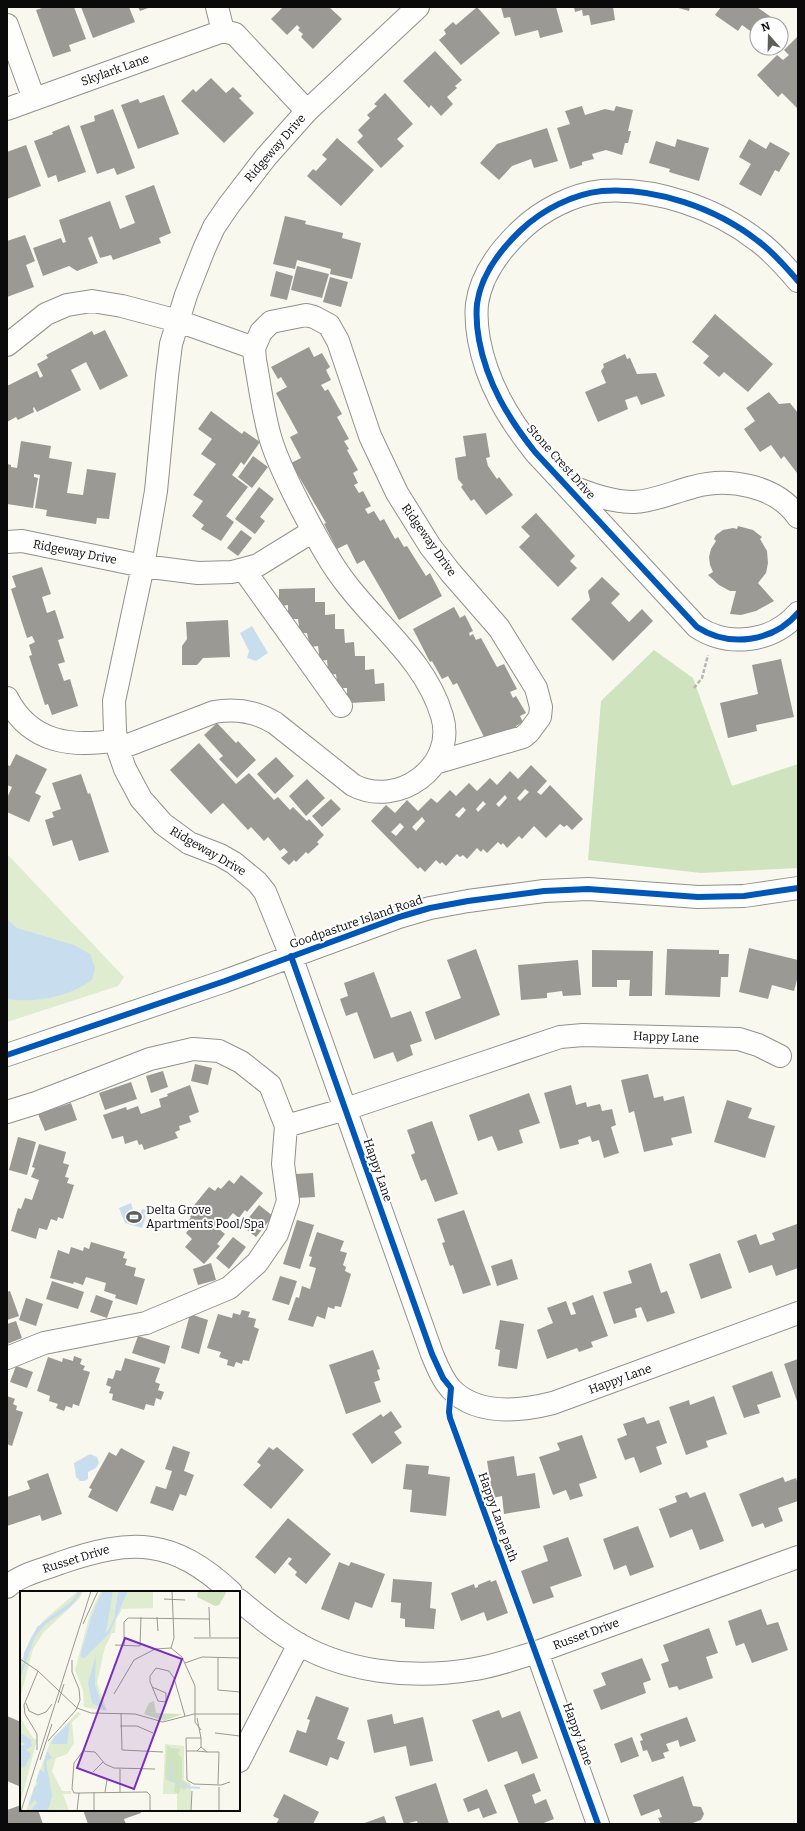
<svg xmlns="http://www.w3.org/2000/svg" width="805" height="1831" viewBox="0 0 805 1831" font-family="Bitter,serif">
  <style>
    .green { fill: #dfecd0 }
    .forest { fill: #cfe3bf }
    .water { fill: #c8deef }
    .building { fill: #9a9994; fill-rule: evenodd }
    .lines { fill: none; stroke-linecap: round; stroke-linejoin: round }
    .minor-casing { stroke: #91918d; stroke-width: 24 }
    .path { stroke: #b7b7b5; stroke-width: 2.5; stroke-dasharray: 4 2; stroke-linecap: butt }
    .minor { stroke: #fefefc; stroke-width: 22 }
    .cycleway-casing { stroke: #fff; stroke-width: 8 }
    .cycleway { stroke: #0057b8; stroke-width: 6 }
    .labels { text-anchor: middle; stroke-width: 4; stroke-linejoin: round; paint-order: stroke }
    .street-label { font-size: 12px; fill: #0a0a0a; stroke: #fff }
    .poi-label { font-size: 12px; fill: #0a0a0a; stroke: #fff; text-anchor: start }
    .inset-river { fill: none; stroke: #c8deef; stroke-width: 2 }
    .inset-road { fill: none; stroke: #999993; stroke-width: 1 }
    .view { fill: #7b2cbf; fill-opacity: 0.15; stroke: #7b2cbf; stroke-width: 2 }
    .inset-edge { fill: none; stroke: #0a0a0a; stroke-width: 2 }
  </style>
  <rect width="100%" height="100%" fill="#f8f8ee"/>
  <!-- green -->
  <path class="green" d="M7,854L124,977L118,986L7,1022Z"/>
  <!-- forest -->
  <path class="forest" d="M654,650L693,678L732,786L798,764V868L701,873L588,860L601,701Z"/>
  <!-- water -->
  <path class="water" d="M252,626L268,653L256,661L247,658L249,651L240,633Z
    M7,919L17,928L74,945L90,954L95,968L92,980C69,997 35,1003 7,999Z
    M131,1203L133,1210L141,1212L142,1209L148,1210L142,1228L125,1223L119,1208Z
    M90,1454L97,1457L99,1463L96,1468L88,1472V1479L84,1481H80L76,1477L74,1463Z"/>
  <!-- building -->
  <path class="building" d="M45,7H74L86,39L69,45L71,51L53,57L36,10Z
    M81,7H129L135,22L93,38Z
    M138,7H151L140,11Z
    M283,7H329L342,19L313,49L301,37L303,34L298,30L300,28L297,25L287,35L271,19Z
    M477,7L500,33L461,65L439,40L446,34L444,30L453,22L456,25Z
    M501,7H556L563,32L540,38L538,30L515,36L510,17L504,18Z
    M574,7H613L615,20L591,25L589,15L583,16L582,10L575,12Z
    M675,7H690L689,11Z
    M721,7H757L771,17L767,24H757V36L742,25L738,31L715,15Z
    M798,36V109L782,93L778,97L757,75L777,55L783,60L789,55L784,50Z
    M435,51L462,80L455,86L457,88L447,97L453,104L441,116L431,105L429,108L403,81Z
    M211,78L226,93L233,87L242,96L239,98L254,113L224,143L181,101L193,89L196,92Z
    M385,93L413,124L397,139L404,146L381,168L357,142L363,136L358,130L370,118L367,115L377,106L374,104Z
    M164,95L179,134L138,149L121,105L138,99L140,103Z
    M582,106L585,115L605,109L614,111L616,106L633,110L628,131H631L628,143H625L622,155L606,150L592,154L594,159L582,162V165L570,169L557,128L570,124L565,111Z
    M113,109L135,168L117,175L114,168L97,174L80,126L95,121L94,116Z
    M69,125L86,172L58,182L56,175L48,178L34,141L53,134L52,132Z
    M547,128L558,161L534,168L531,159L512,166L499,180L480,163L497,144Z
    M337,138L374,170L341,206L307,176L313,169L316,171L327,159L322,155Z
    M677,139L709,148L699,181L669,172L670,169L649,163L656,141L675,147Z
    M749,139L766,149L770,142L790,153L779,172L775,170L761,196L739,184L751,164L739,157Z
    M26,145L41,186L7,199V152Z
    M154,185L171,233L159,238L161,243L113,260L111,255L100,258L92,236L88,238L98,263L77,271L69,266L43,276L33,248L61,238L63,243L66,242L59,220L110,201L120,229L135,223L125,196Z
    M285,216L306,221L305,224L343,233L342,238L361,243L352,279L330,274L331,269L297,260L295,269L273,264Z
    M25,235L35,261L26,265L34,287L7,297V241Z
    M297,266L329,274L322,298L291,290Z
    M276,271L293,276L287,300L270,296Z
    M330,277L348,282L341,307L323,302Z
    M715,314L773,364L748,392L724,372L719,377L703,363L709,356L692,342Z
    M105,330L128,376L100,390L86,362L71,370L81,390L37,412L34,407L33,408L34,412L18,420L16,417L7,422V386L37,371L40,378L43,376L37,364L48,358L46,355L92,331L94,335Z
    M309,347L314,357L322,353L330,367L326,370L331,380L321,385L325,391L328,389L342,414L337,417L349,439L344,441L349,449L347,450L358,470L353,473L358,483L354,485L359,493L363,491L371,506L365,509L368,514L374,511L380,521L384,519L395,539L398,537L404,547L407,546L426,576L430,573L442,596L399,620L364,560L357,564L347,544L337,549L324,524L326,523L291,463L301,458L290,437L298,433L276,393L287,387L281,377L278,379L271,367Z
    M625,354L627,359L630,358L637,374L656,373L665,396L641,405L637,396L625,400L628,409L598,422L585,392L606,383L601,371L604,367L603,364Z
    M769,392L779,404L790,403L798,413L797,423L798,424V472L797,473L784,456L781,459L771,445L760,452L744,429L755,421L746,408Z
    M211,411L242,434L244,431L260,442L244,465L241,462L232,475L248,487L226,516L234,522L221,541L201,529L204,525L192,516L203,501L193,495L216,464L201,454L212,439L198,429Z
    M486,433L490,457L486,458L488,466L497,479L499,477L513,495L486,515L474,499L471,501L461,487L463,485L458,479L455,458L466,456L463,436Z
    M21,441L51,446L49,458L72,462L67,493L83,495L87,469L116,473L109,519L97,518L96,524L46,516L47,510L35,508L40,475L34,474V477L38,478L33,508L7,504V464L11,465V467L17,468Z
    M253,456L268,467L252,488L238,477Z
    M259,487L274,499L260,517L265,521L255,534L235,519Z
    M536,513L575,556L570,561L577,568L558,587L519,547L530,536L521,527Z
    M738,526L753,530L762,537L760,539L767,551L768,563L766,573L758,583L774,601L756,611L741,615L730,614L736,591H730L719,585L708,575L713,572L710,565L709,557L711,549L716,541L714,539L716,535L723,530L733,528L737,529Z
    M241,530L252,538L238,556L227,548Z
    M42,567L51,594L42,597L47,613L55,610L64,638L58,640L65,662L58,664L64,681L70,679L78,706L52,715L48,704L45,705L29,656L32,655L29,645L35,642L32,636L27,638L11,589L16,587L12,576Z
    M602,577L620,594L611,603L629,622L642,609L653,621L613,661L571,619L590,600L588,591Z
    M315,588V602H325V615L335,614V629H344L345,643L354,642L355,656H365V670L374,669L375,684L384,683L385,701L350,703V698H347V688H340V684H337L336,674L330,675V670H328L327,660L320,661L318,646L310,647L307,633H300L298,619H291V615H288V605L282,606L281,601H279V589Z
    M454,607L460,618L465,615L473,631L469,633L470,636L473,634L476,640L481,638L497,667L504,664L517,689L510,692L513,698L516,696L526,713L520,716L523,722L516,726L517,728L486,741L457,683L453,685L448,676L442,679L432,661L430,662L413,629Z
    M228,620L230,657L203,658L197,665H182V646L187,639L186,622Z
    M781,659L794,717L756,725L757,731L728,738L720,703L758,694L752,665Z
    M217,723L236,743L238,741L256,760L237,778L219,759L223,756L204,735Z
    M199,743L236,784L249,773L274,800L278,797L290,810L293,807L307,821L309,819L324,835L317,842L319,844L308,854L306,852L296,862L294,860L289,865L281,858L288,852L284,848L280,851L268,837L264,841L251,827L248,830L223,803L211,814L170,770Z
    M16,754L47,769L35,793L41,796L29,822L7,812V798L12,787L7,785V765L10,766Z
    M276,757L294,776L275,794L257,774Z
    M531,765L547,781L537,792L541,795L550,785L583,819L572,830L567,825L564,827L560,824L546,838L534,826L522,839L519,836L507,848L503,843L501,845L498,842L487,853L483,849L481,852L477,848L467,859L463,855L460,857L457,854L446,866L442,862L440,864L436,860L425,872L420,867L418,869L371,821L386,805L395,813L407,800L418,811L431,798L437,803L450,790L456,796L469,783L477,791L490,778L497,785L510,771L518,779ZM525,789L529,792L520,801L517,798ZM505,795L507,798L499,807L496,804ZM483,801L486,804L478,812L476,809ZM463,807L466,810L459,818L455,815ZM422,817L425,821L416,831L412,827ZM400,823L404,827L396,836L391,832Z
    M81,774L88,794L90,793L109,852L79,861L72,840L53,846L45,820L54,817L52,812L61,809L52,783Z
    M307,779L325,798L306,816L289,796Z
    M331,799L341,809L322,827L312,816Z
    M749,948L798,960V976L794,991L772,985L768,999L739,992Z
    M476,949L500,1015L435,1040L425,1012L461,998L447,960Z
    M667,949L719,950V954H729L728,977H721L720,997L665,995Z
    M592,950L653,951L652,996H629L630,980H617V987H592Z
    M578,960L581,995L563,996L562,991L547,993V998L521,1000L518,965Z
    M374,972L391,1018L411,1011L422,1041L410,1045L413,1055L397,1062L393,1052L374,1059L357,1012L346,1016L340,999L348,996L344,983Z
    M195,1064L212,1068L208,1085L191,1081Z
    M163,1071L168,1087L151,1093L146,1076Z
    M648,1074L654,1098L663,1096L664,1101L684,1096L692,1133L671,1138L673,1145L644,1152L634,1111L629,1113L621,1080Z
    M131,1082L137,1099L105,1110L99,1093Z
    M190,1085L199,1112L189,1116L191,1122L179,1126L180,1130L175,1132L178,1138L144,1150L142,1144L139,1145L137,1140L125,1144L123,1136L112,1139L103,1115L126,1107L127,1110L138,1106L141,1114L161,1107L159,1099L168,1096L167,1094Z
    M571,1085L576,1105L586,1102L587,1107L600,1104L602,1111L612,1109L616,1125L611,1127L619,1153L604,1158L599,1140L592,1142L590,1136L578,1140L579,1144L560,1149L544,1093Z
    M529,1093L540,1123L519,1130L523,1143L498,1151L492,1136L478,1141L469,1115Z
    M727,1100L752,1108L748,1118L775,1126L765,1158L714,1142Z
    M71,1103L77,1120L45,1131L38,1114Z
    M432,1121L458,1194L435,1202L426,1179L421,1181L411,1155L415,1153L407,1130Z
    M18,1137L36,1142L27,1175L9,1170Z
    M39,1144L66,1152L63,1163L69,1165L65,1177L69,1178L67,1183L74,1185L63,1219L58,1217L57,1221L51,1219L47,1230L39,1228L36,1239L11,1231L18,1208L21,1209L25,1198L32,1200L39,1180L31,1177L35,1168L32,1167Z
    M313,1173L315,1197L297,1198L295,1174Z
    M241,1175L263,1193L247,1212L245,1210L239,1218L233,1213L219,1229L225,1234L217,1244L220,1246L204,1264L185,1247L192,1239L186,1233L193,1224L189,1220L191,1217L187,1214L209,1187L215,1191L218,1187L221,1189L229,1180L234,1184Z
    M259,1205L273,1216L256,1237L242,1226Z
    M464,1210L491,1285L463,1294L453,1265L450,1266L442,1243L445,1242L437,1219Z
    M297,1220L314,1225L300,1269L283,1264Z
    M797,1224L798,1268L776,1276L772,1265L749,1273L737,1241L756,1234L760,1245L775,1240L772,1233Z
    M317,1232L344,1241L340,1251L347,1253L343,1265L346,1267L345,1271L351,1274L341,1307L335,1306L334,1309L328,1307L325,1319L317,1316L313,1327L288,1320L296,1297L299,1298L302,1286L310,1289L316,1268L309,1266L312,1257L309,1256Z
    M233,1237L246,1247L229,1269L216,1258Z
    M91,1242L125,1252L123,1258L127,1259L125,1265L136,1268L134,1276L145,1279L137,1305L115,1298L116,1295L104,1291L106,1283L86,1277L83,1285L74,1282L73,1284L50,1278L58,1250L69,1254L71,1247L83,1251L84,1247L89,1249Z
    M720,1253L732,1288L701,1299L689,1264Z
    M512,1259L518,1279L497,1286L491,1266Z
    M211,1263L216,1280L198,1285L193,1269Z
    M651,1263L661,1293L667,1291L675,1313L647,1322L641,1307L635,1309L637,1317L614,1324L603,1292L632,1283L628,1271Z
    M280,1276L297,1281L289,1305L272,1300Z
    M52,1281L84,1292L78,1309L46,1299Z
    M10,1291L19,1316L7,1320V1292Z
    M96,1295L113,1301L107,1318L90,1312Z
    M593,1295L608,1336L591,1342L593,1347L579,1352L577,1348L547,1359L537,1330L553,1323L547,1308L566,1301L571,1315L576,1314L572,1303Z
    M26,1298L43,1304L36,1326L19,1320Z
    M242,1310L250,1312L248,1317L256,1319L254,1327L259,1329L249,1361L243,1360L242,1364L236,1362L234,1367L227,1365L228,1360L219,1357L221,1352L207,1348L218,1314L232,1318L233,1313L240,1315Z
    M190,1314L208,1320L199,1354L181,1348Z
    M500,1320L524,1324L517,1369L498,1366L500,1350L495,1349Z
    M16,1321L22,1338L7,1344V1324Z
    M138,1336L170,1346L165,1364L132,1353Z
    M373,1350L380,1369L377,1370L380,1380L374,1382L381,1402L346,1414L329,1365Z
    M74,1356L82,1359L80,1364L85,1366L83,1370L90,1372L79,1406L73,1404L72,1408L66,1406L64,1411L56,1408L58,1404L49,1401L50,1396L37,1391L48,1357L62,1362L63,1358L73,1361Z
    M125,1358L160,1368L155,1382L160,1384L158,1390L164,1392L161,1400L156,1398L154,1406L146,1404L144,1410L112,1400L113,1394L109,1393L111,1387L106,1385L108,1378L113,1379L116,1370L121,1371Z
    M798,1359V1404L784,1364Z
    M16,1366L33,1372L27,1388L10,1382Z
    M772,1371L781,1397L757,1405L760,1413L744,1418L732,1386Z
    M7,1396L15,1399L13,1404L17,1406L16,1410L23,1412L12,1446L7,1444Z
    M714,1396L727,1434L706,1441L708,1447L686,1455L669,1407L689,1400L690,1405Z
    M391,1411L402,1427L394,1432L402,1443L372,1464L352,1434L381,1414L383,1417Z
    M644,1417L647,1424L659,1420L667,1443L656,1447L662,1464L640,1473L634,1457L625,1460L617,1439L627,1435L623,1424Z
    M582,1435L597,1478L579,1484L583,1496L570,1500L566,1490L553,1495L539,1457L560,1450L557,1443Z
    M173,1446L190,1452L184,1471L194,1475L186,1496L180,1494L173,1511L150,1503L156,1486L166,1489L172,1471L165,1469Z
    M269,1447L273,1450L277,1447L304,1470L271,1509L243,1485L261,1465L257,1462Z
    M121,1448L145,1461L117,1512L88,1497L92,1489L89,1488L109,1452L116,1456Z
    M514,1456L517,1476L535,1473L540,1508L504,1514L502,1496L493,1498L487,1461Z
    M406,1464L429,1466L428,1474L450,1477L446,1516L410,1512L412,1490L403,1489Z
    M48,1473L62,1514L42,1521L40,1515L7,1526V1497L30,1489L27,1481Z
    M783,1477L785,1482L796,1478L798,1484V1501L778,1508L783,1521L765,1528L763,1523L752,1527L739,1494Z
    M687,1492L690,1498L705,1492L724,1541L700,1550L692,1529L670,1538L659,1509L677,1502L675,1496Z
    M288,1518L331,1554L306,1584L295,1575L297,1572L288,1564L292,1559L289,1557L275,1574L255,1557Z
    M638,1526L654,1567L630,1576L626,1565L614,1570L603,1539Z
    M568,1537L582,1576L550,1587L554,1597L533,1604L521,1571L548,1561L543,1546Z
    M339,1562L349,1566L351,1562L385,1574L372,1608L355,1602L349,1620L321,1609Z
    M393,1579L432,1582L430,1608L436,1609L434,1629L405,1627V1619L400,1618L401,1603L391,1602Z
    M490,1580L491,1582L496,1580L508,1613L487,1621L484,1612L461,1621L451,1593L474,1584L475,1588L478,1587V1585Z
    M761,1609L767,1625L778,1622L788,1650L752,1663L744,1643L736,1646L728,1621Z
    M709,1628L718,1653L706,1657L713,1678L679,1690L677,1686L669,1688L661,1664L669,1661L663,1645Z
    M642,1658L651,1680L643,1683L646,1693L601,1710L593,1690L606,1685L601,1673Z
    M316,1696L349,1708L337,1739L345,1742L338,1760L330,1757L327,1766L289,1752L297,1730L306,1733L310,1720L307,1719Z
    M499,1710L502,1718L520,1711L538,1758L522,1764L517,1751L488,1762L472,1720Z
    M392,1714L394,1724L423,1717L433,1761L410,1766L406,1746L374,1753L367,1720Z
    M7,1716L21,1722V1787L7,1781Z
    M687,1717L696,1741L680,1747L678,1740L666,1744L669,1751L663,1753L665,1758L652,1762L647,1750L643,1751L640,1741L643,1740L640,1734Z
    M632,1737L639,1756L621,1763L614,1744Z
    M534,1773L541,1791L532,1795L535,1804L546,1799L554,1819L541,1824H519L504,1785Z
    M683,1776L693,1806L701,1807L704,1814L701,1820L690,1824H661L658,1818L662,1817L659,1809L641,1816L633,1795Z
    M436,1783L449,1824H418L417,1821L404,1824L395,1797Z
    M487,1789L497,1813L483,1818L479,1808L468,1812L463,1799Z
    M284,1794L319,1812L313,1824H276L279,1819L273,1816Z
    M21,1805V1810H38L43,1824H7V1810Z
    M83,1810H140L141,1813L124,1819L126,1824H88Z
    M384,1816L387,1824H362Z"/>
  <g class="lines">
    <defs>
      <path id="minor" d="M217,7L223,31
        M418,7L307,111L266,157L229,205L214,227L204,249L186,295L171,344L167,376L156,491L143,566L114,701L115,731L118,749L125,769L141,799L163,824L189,843L220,855L234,863L257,882L265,892L291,956L432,1354C437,1366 442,1379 451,1389C477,1416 521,1411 553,1403L798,1313
        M7,25L34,99
        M7,109L223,31L235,34L307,111
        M798,281C786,267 773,252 758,241C716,208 655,187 602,191C573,194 542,210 521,230C500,250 481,274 477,304C476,315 477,329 479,340C487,383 508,418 535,452L697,627C729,648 773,642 798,613
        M7,345L46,314L67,305L92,301L122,306L178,321L254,348L255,360C260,386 263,414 271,440C278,463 289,484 300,506C314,532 327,559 345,582C377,625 426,661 442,716C457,766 398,809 353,785L275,723C257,712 236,708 214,712L118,749
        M254,348L261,332L271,322L306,315L314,317L329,325L338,341L370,436L397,493L430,546L451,573L499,628L536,688L541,707L540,717L529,732L523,737L435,763
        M570,486C591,494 611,502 634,502C655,501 673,492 693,487C728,477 776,485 798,517
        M7,542L22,541L143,566L198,573L232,572L258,565L313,531
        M245,569L249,577L341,706
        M7,698C30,743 72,748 117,740
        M7,1055L225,981L399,917L430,908L468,901L544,891L588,889L698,897L744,896L798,888
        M7,1112L36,1103L150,1059L193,1049L219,1051L241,1062L270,1085L286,1126L283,1164L288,1201L277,1234L257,1263L229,1288L146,1323L44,1343L7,1358
        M286,1126L346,1109L560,1037L583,1035L739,1039L758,1045L780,1056
        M7,1587C21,1574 42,1570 60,1563C132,1538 173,1538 231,1592
        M239,1600C254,1613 270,1626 287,1637C341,1673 413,1680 475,1669C496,1666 516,1658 537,1652L798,1557
        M537,1652L598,1824
        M239,1761L299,1644"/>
    </defs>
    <!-- minor casing -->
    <use href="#minor" class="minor-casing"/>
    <!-- path -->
    <path class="path" d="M694,688L702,678L708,655"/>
    <!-- minor -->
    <use href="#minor" class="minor"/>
    <defs>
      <path id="cycleway" d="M798,281C786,267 773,252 758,241C716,208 655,187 602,191C573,194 542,210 521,230C500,250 481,274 477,304C476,315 477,329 479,340C487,383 508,418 535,452L697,627C729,648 773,642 798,613
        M291,956L432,1354L443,1378L451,1388L449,1412L450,1418L598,1824
        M7,1055L225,981L399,917L430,908L468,901L544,891L588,889L698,897L744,896L798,888"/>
    </defs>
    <!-- cycleway casing -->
    <use href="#cycleway" class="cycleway-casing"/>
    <!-- cycleway -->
    <use href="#cycleway" class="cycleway"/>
  </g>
  <!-- icons -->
  <defs>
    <symbol id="stadium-bare" viewBox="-9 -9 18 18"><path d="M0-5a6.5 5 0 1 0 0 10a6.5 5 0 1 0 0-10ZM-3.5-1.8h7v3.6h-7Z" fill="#5d5d5a" stroke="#fff" stroke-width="2.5" paint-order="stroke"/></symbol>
  </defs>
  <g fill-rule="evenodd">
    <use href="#stadium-bare" x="123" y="1206" width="22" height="22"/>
  </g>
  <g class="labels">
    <!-- street labels -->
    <g class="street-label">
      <text transform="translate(115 70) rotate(-20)" y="4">Skylark Lane</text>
      <text transform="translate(275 148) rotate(-49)" y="4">Ridgeway Drive</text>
      <text transform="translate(561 462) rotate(48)" y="4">Stone Crest Drive</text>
      <text transform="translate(429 540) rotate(55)" y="4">Ridgeway Drive</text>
      <text transform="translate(75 552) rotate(11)" y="4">Ridgeway Drive</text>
      <text transform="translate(208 851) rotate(30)" y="4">Ridgeway Drive</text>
      <text transform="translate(356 922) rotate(-19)" y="4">Goodpasture Island Road</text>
      <text transform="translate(666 1037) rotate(2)" y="4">Happy Lane</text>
      <text transform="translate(378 1170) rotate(71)" y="4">Happy Lane</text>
      <text transform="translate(620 1379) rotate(-20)" y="4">Happy Lane</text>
      <text transform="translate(498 1517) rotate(70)" y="4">Happy Lane path</text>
      <text transform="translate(76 1559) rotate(-17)" y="4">Russet Drive</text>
      <text transform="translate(586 1634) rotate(-20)" y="4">Russet Drive</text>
      <text transform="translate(578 1734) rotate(70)" y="4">Happy Lane</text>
    </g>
    <!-- poi labels -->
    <g class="poi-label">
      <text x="146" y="1214">Delta Grove<tspan x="146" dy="14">Apartments Pool/Spa</tspan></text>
    </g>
  </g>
  <!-- overview -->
  <g transform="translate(20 1591)">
    <rect width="220" height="220" fill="#f8f8ee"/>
    <path d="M58,0H63L60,7L23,42L13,58L0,108V73L11,46L24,29ZM81,0H83L72,23L60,65L64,68L89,43L108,0H133V17L102,18L96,29L95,42H92L85,56L77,92L87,120L64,116L63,99L55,79L70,23ZM93,0H98L94,27L85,42ZM58,121L61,123L52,131L54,152L47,163L36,167L32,180L42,200H51V203H43L49,220H6L30,151ZM0,126L13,147L17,149L0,213ZM145,153L164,155V189L171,193V220H157V203H143Z" fill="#dfecd0"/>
    <path d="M178,0H205L206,2L199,14L195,15L177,6ZM134,110L136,122L162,123L144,130L124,123L129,112ZM147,154L151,157L160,158L158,163L162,167V189L170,195L164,199L161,196L159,203L154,201L155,192L145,188Z" fill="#cfe3bf"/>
    <path d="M59,0H61L60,4L49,17L26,33L15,46L0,88V74L4,73V62L17,36L52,10ZM93,0L86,42L94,27L98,0H108L89,43L64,68L60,65L72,23L82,1ZM76,64L75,94L81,112L86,117L85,119L72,112L68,92ZM50,131L47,153H31L34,146ZM0,141L12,150L10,152L13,154L6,159L11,163L5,176L0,177V155L6,153L0,151ZM27,160L32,167L26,170L32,204L30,213L27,220H10L17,212L15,209L8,216L14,197L18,193L16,190L20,178L24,182V171Z" fill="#c8deef"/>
    <path class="inset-river" d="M150,172L152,177L149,187L166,196L180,197"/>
    <path class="inset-road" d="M144,8L165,9M189,16L190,46M137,26L138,40M63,33L78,0M174,47H220M95,54L120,55M104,55V31L108,27L190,28M120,55L121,26M151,57L154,47L152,0M198,67V99L220,101M0,68L18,80L57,117M165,72L182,66L220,67M132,96L146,102V111L138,110L131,93L130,91V85L136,77L149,80L154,87L165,125M94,103L114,69L135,58L151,57L162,66L175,95V131L181,139M6,112L9,120L18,124L26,121L32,113M38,112L44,93M57,117L71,122L115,123L143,131L174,123H220M101,122L102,159L143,161M177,127L181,147H166L167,189L174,193L201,194L210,191M100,135H117L133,142M195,142L220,145M28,150L56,119L60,109L59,98L52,81V69M17,159V143L5,123L4,114L18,80M166,160H177L181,156V147M177,160L187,161L181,156M187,161H199L198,193M20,169L32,133M73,181L83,171M85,201L87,189M100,201V178M59,202L127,201L130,204V220M1,220L71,0M57,220L59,202H54L52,198L54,172L63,160L75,161L85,173L94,177L135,178M74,220V201M171,220L172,200M199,220V196"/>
    <path class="view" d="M105,47L162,68L114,198L57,177Z"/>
    <rect width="220" height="220" class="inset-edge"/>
  </g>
  <!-- border -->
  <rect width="805" height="1831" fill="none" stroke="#0a0a0a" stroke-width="16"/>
  <!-- north arrow -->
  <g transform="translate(769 36) rotate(340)"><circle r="19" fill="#ffffff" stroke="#9d9d9d"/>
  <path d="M0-3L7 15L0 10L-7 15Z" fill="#5d5d5a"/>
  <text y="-6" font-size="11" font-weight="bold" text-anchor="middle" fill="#0a0a0a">N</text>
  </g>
</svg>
